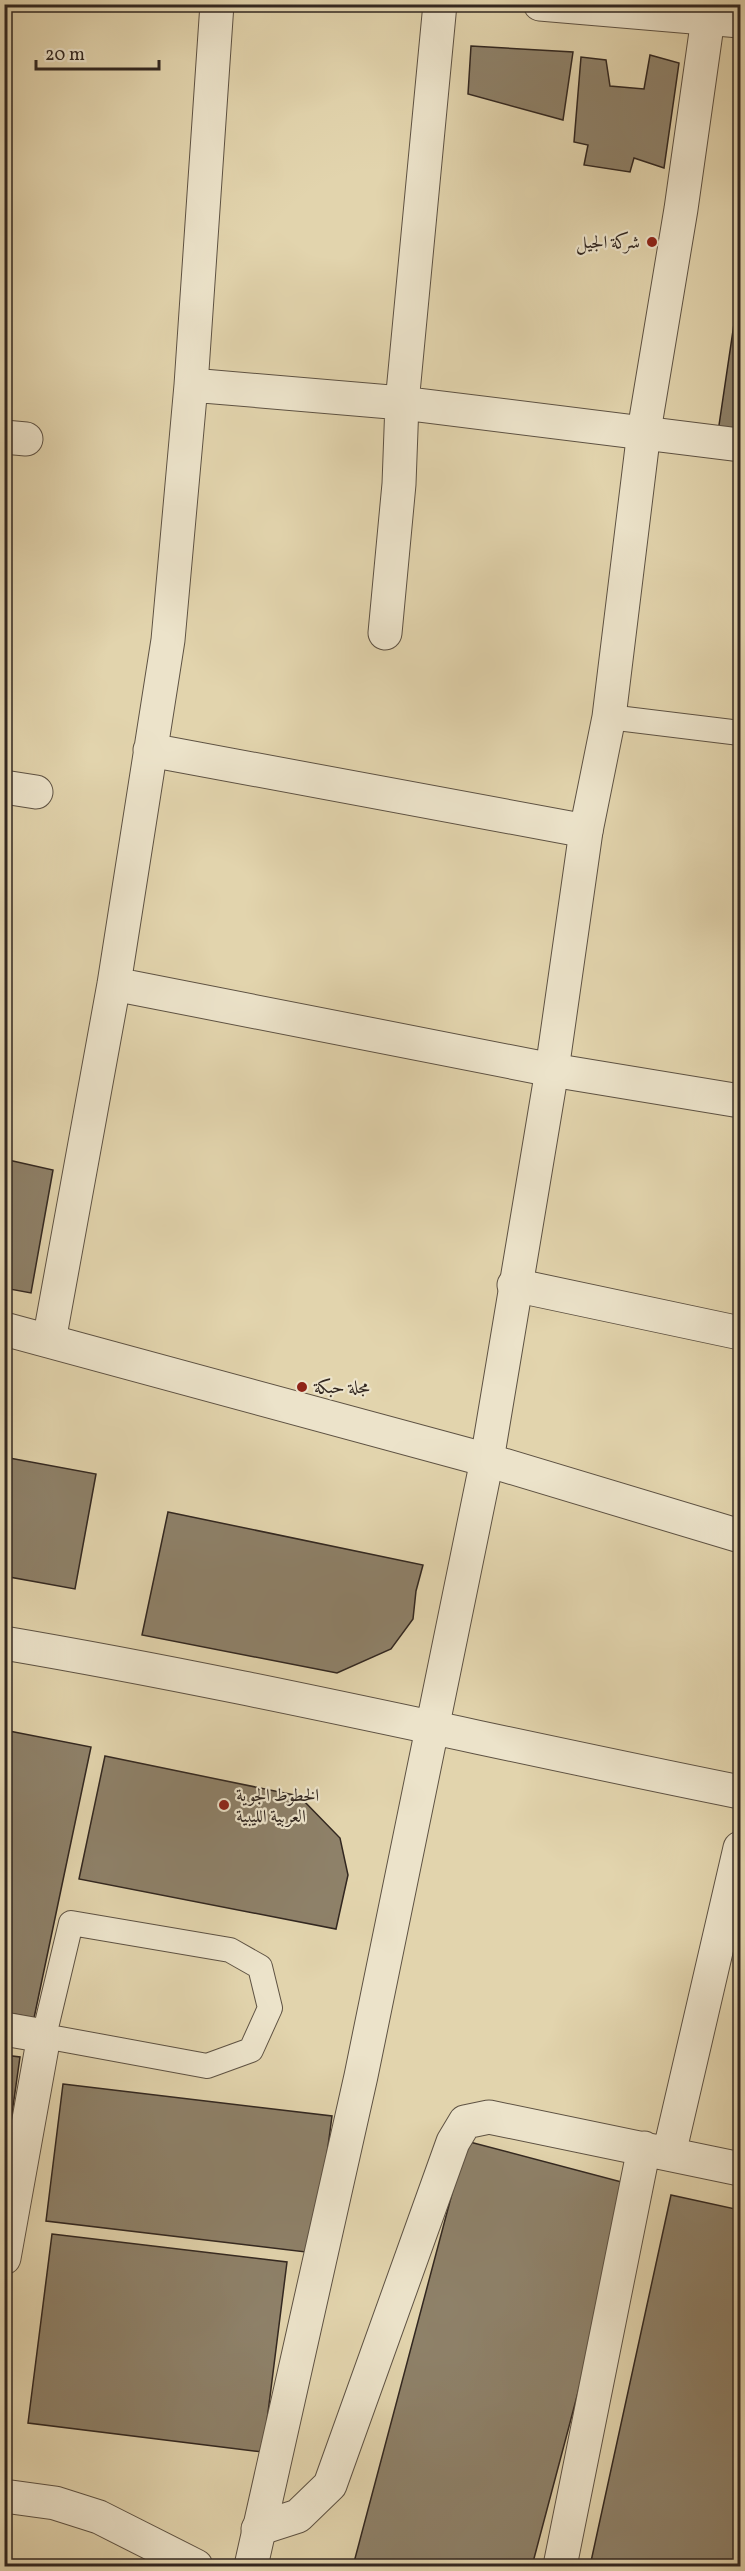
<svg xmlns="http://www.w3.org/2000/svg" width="745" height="2571" viewBox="0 0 745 2571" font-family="Vollkorn,Amiri,serif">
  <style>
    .building { fill: #8e8169; stroke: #322720; stroke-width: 1.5 }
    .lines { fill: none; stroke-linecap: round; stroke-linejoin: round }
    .service-casing { stroke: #5e5243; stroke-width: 26 }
    .minor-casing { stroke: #5e5243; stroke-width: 35 }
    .tertiary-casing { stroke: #5e5243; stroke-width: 35 }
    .service { stroke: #ece3ca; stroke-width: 24 }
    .minor { stroke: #ece3ca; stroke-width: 33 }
    .tertiary { stroke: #ece3ca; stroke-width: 33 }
    .poi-dot { fill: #8f2418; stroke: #ece3ca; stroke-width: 2 }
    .labels { text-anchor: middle; stroke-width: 4.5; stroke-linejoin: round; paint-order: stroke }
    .poi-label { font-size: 18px; fill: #322720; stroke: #ece3ca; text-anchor: start }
  </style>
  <rect width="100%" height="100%" fill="#e2d4ad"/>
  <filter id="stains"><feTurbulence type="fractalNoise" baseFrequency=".00333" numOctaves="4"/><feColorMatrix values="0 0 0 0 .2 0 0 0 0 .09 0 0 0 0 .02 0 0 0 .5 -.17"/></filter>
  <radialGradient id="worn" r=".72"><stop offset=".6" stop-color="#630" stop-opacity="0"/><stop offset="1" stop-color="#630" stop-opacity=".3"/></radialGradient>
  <!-- building -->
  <path class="building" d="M471,46L573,52L563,120L468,94Z
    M650,55L679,63L664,168L634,158L630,172L584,165L588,145L574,142L581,57L606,60L610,86L644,89Z
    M740,245V308L734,307Z
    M735,317H740V434L718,432Z
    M4,1159L53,1170L31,1293L4,1288Z
    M4,1457L96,1474L75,1589L4,1576Z
    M168,1512L423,1565L416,1591L413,1619L391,1649L337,1673L142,1635Z
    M4,1730L91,1747L34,2018L4,2012Z
    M105,1756L299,1796L340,1838L348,1875L336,1929L79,1879Z
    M4,2055L20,2057L4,2170Z
    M63,2084L332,2116L314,2253L46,2221Z
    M466,2141L633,2185L532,2566H353Z
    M671,2195L740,2210V2566H590Z
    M52,2234L287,2262L263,2452L28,2423Z"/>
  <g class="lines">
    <defs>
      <path id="service" d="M609,717L740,733
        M71,1923L230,1950L260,1967L270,2008L251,2050L207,2066L44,2036Z"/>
      <path id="minor" d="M540,4L740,21
        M191,385L402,403L740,445
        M4,437L26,439
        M385,633L399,484L402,403L440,4
        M150,750L586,831
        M4,787L36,792
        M114,984L552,1070L740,1101
        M514,1285L740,1333
        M4,1329L487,1460L740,1536
        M49,1341L114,984L168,640L191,385L217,4
        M4,2029L44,2036L4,2258
        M669,2154L740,1848
        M4,2496L55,2503L99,2517L196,2566
        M258,2529L298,2516L330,2485L453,2142L465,2122L489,2117L740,2169
        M560,2566L644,2148"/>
      <path id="tertiary" d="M4,1643C251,1685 495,1743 740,1792
        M251,2566L361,2076L487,1460L552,1070L586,831L609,717L644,431L681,209L710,4"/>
    </defs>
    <!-- service casing -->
    <use href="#service" class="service-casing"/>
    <!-- minor casing -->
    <use href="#minor" class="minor-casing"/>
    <!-- tertiary casing -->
    <use href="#tertiary" class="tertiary-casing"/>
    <!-- service -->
    <use href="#service" class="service"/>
    <!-- minor -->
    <use href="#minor" class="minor"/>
    <!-- tertiary -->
    <use href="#tertiary" class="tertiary"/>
  </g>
  <!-- markers -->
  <g class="poi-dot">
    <circle cx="652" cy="242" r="6"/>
    <circle cx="302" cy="1387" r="6"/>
    <circle cx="224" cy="1805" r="6"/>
  </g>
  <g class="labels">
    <!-- poi labels -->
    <g class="poi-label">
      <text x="640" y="248" text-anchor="end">شركة الجيل</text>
      <text x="314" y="1393">مجلة حبكة</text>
      <text x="236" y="1801">الخطوط الجوية<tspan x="236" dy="21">العربية الليبية</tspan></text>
    </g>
  </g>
  <!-- margin -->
  <rect width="745" height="2571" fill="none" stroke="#e2d4ad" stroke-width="24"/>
  <rect x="6" y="6" width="733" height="2559" fill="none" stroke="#322720" stroke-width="3"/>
  <rect x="12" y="12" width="721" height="2547" fill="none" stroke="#322720" stroke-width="1.5"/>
  <!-- scale -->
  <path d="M36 60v9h123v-9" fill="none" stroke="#322720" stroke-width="3"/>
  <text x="45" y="60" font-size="18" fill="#322720" stroke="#ece3ca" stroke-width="4.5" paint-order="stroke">20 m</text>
  <rect width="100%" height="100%" filter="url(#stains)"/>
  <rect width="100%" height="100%" fill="url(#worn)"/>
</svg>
